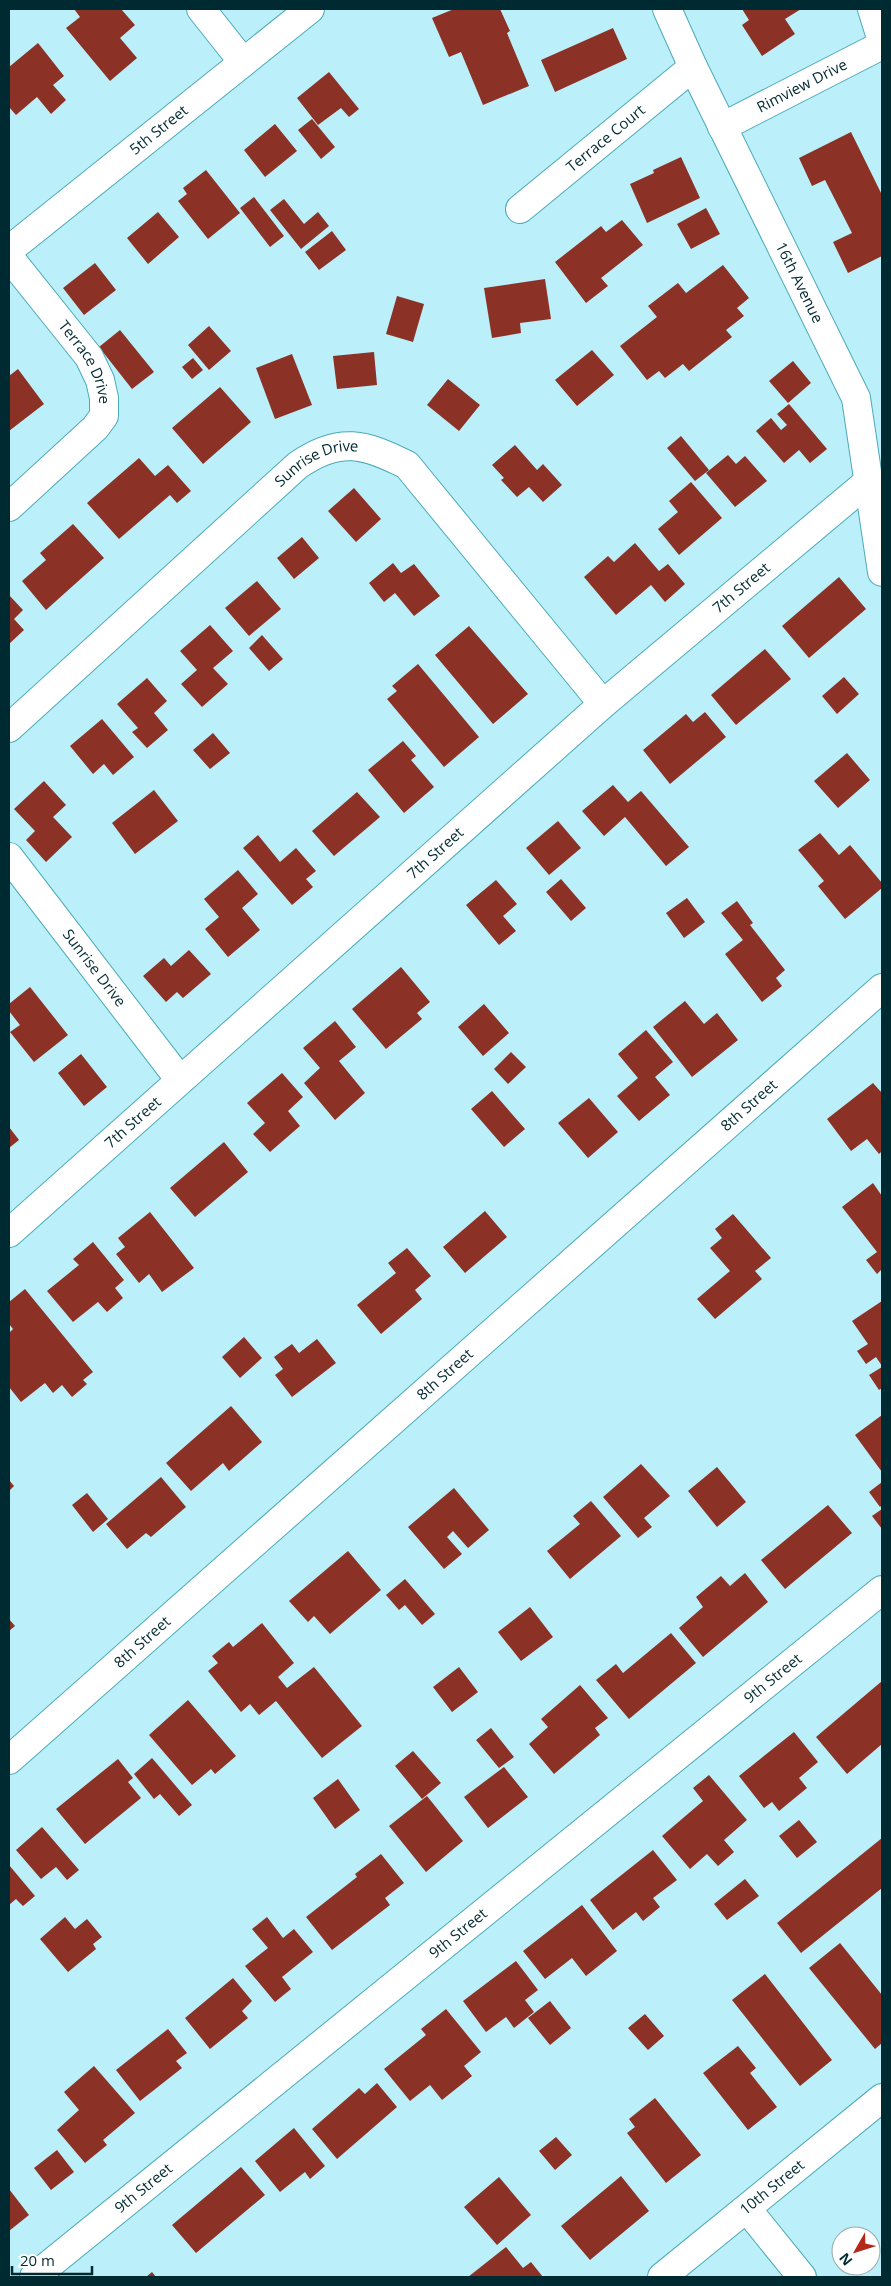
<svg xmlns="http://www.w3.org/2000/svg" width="891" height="2286" viewBox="0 0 891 2286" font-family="'Open Sans',sans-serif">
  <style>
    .building { fill: #8c3126 }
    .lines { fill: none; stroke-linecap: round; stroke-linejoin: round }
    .minor-casing { stroke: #4baaba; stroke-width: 30 }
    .major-casing { stroke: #4baaba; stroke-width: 30 }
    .minor { stroke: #fff; stroke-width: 28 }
    .major { stroke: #fff; stroke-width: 28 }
    .labels { text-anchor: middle; stroke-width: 5; stroke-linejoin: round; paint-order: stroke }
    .street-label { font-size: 15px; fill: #002a31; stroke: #fff }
  </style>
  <rect width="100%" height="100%" fill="#bbeff9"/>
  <!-- building -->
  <path class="building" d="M74,9H121L135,25L120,38L137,58L110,81L66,28L80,17Z
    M454,9H500L510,31L507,33L529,86L483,105L461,52L449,57L432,18Z
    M742,9H801L785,19L795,34L762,56L742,25L749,20Z
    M613,28L627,59L555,92L541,60Z
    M38,43L64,76L53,85L66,100L51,114L37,97L16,115L9,107V67Z
    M329,72L359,109L349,117L341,108L318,125L297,98Z
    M312,119L335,147L321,159L298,130Z
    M275,124L297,151L265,177L244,150Z
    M851,132L882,195V256L848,273L833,242L852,233L825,180L812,186L799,158Z
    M681,157L700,198L647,223L630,184L654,173L653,170Z
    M206,170L240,213L208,239L178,201L187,194L183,188Z
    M254,197L284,236L270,247L240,208Z
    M284,199L304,224L318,212L329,226L301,249L270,210Z
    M706,208L720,234L691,249L677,224Z
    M158,212L179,237L148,264L127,238Z
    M622,220L643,245L601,278L608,286L586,303L555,262L601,226L606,232Z
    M332,231L346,250L319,270L305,252Z
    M95,263L116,290L84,315L63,288Z
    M723,265L749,298L737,308L744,316L726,330L732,337L689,371L683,364L665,378L659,371L647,380L620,346L657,317L648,306L678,283L686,293Z
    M545,279L551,319L520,323L521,333L492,338L484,288Z
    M397,296L424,304L413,342L386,334Z
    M209,326L231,351L209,370L188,345Z
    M120,330L154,372L132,389L99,347Z
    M592,350L614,375L577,406L555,380Z
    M374,352L377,385L337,389L333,356Z
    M292,354L312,405L275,419L256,368Z
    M193,358L203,370L192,379L182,367Z
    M793,361L811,383L788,403L769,381Z
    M18,369L44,404L9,431V376Z
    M448,379L480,405L459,431L427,405Z
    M220,387L251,422L203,464L172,428Z
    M789,404L827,449L810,463L799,450L784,463L756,431L771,418L781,430L787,425L777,414Z
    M681,436L709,470L695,481L667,448Z
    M515,445L537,470L543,464L562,485L543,502L529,487L517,497L501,480L504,478L492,465Z
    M728,455L736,464L745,456L767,481L735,507L706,473Z
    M139,458L155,476L168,465L191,491L177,503L170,495L119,539L87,503Z
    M691,482L722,518L679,555L658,529L678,512L669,501Z
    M354,488L381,519L356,542L328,511Z
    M73,524L104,558L46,610L22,581L46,560L40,553Z
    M302,537L319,558L294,579L277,558Z
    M635,543L659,571L668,564L685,584L665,602L651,585L616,615L584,577L608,556L614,562Z
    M393,563L401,573L414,564L440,596L414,616L395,593L384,602L369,583Z
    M839,577L866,609L809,658L782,626Z
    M257,581L281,609L249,636L225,608Z
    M9,595L23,610L14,619L24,630L9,644Z
    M210,625L233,651L213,668L228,684L202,707L181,684L197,670L180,651Z
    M469,626L528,694L493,724L435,655Z
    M262,635L283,659L269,671L249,648Z
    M765,649L791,679L736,725L711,695Z
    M418,664L479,737L444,767L387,699L397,691L392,686Z
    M844,677L859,694L837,714L822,696Z
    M147,678L167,701L154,713L168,730L147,748L132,732L138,728L117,704Z
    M705,712L726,737L670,784L643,750L686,714L693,722Z
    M102,719L134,757L113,775L104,764L93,774L70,746Z
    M213,733L230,753L210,769L193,750Z
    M403,741L416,756L411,760L434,787L404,813L368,770Z
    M847,753L870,780L838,808L814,781Z
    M44,781L66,805L53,817L72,837L46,862L26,840L35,831L14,809Z
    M613,785L628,802L641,791L689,847L666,866L625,817L604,836L582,811Z
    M154,790L178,821L135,854L112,823Z
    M357,792L380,817L334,856L312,831Z
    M558,821L581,848L549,875L526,848Z
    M820,833L839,855L850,845L882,883V888L845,919L818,886L824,881L798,850Z
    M258,835L280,862L296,848L316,871L306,879L313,887L292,905L243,848Z
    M238,870L258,894L242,908L260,930L228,957L205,929L219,917L204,899Z
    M561,879L586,908L571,921L546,892Z
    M496,880L517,904L503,916L516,931L499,945L466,905Z
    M687,898L705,922L684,938L666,913Z
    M737,901L753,923L750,925L785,970L776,978L782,986L762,1002L725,954L743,940L721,913Z
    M189,950L211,974L183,998L177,992L166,1002L143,976L164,958L171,966Z
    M401,967L430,1002L417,1013L422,1019L386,1049L352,1009Z
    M30,987L68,1035L34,1062L10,1032L20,1025L9,1011V1004Z
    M685,1001L704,1024L717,1013L738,1040L692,1077L653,1027Z
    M484,1004L509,1033L483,1056L458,1027Z
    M335,1021L356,1047L339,1061L365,1093L335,1120L304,1083L320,1068L303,1048Z
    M646,1030L673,1062L655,1077L670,1095L639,1121L617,1096L638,1078L618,1054Z
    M511,1052L526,1067L508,1084L494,1069Z
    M81,1054L107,1087L84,1106L58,1073Z
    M282,1073L303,1097L288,1111L300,1126L270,1152L253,1134L265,1123L247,1103Z
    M873,1083L882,1093V1151L879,1154L867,1139L851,1151L827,1119Z
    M492,1091L525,1129L504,1147L471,1109Z
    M589,1098L618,1132L588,1158L558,1123Z
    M9,1127L19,1140L9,1148Z
    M224,1142L248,1172L195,1217L170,1188Z
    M873,1183L882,1196V1269L877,1274L866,1260L877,1252L842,1207Z
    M485,1211L507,1237L465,1273L443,1247Z
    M150,1212L194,1268L162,1292L149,1274L139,1283L116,1254L125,1247L118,1238Z
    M733,1214L771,1258L755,1271L762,1279L715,1319L697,1299L730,1271L710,1248L722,1238L715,1229Z
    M93,1242L124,1280L115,1288L123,1298L107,1312L98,1302L73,1322L47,1291L79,1265L73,1259Z
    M407,1248L431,1276L415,1290L422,1299L381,1334L357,1305L396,1273L388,1263Z
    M25,1289L93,1372L83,1380L87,1384L72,1397L62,1385L53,1393L45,1383L21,1402L9,1387V1333L13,1329L9,1324V1302Z
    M882,1301V1366L876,1357L866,1364L857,1351L868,1344L852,1321Z
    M244,1337L262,1358L240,1378L222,1357Z
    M317,1339L336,1363L292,1397L275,1375L283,1369L274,1357L292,1344L299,1353Z
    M882,1367V1388L879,1390L869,1375Z
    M231,1406L262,1442L229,1471L223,1463L191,1491L166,1463Z
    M882,1415V1472L855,1435Z
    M641,1464L670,1496L644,1518L652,1527L638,1538L603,1497Z
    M717,1467L746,1502L717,1527L688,1491Z
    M161,1477L186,1507L151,1537L146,1533L127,1549L106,1524Z
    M9,1480L14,1486L9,1491Z
    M882,1482V1505L880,1507L869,1492Z
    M454,1488L489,1530L468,1548L453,1531L447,1537L462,1554L444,1569L408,1527Z
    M87,1493L108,1519L93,1532L72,1505Z
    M591,1501L621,1536L570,1579L547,1551L580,1524L573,1516Z
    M828,1505L852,1533L785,1589L761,1560Z
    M882,1509V1529L872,1516Z
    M348,1551L381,1590L330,1634L314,1616L308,1622L289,1601Z
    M745,1573L768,1602L703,1657L679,1628L703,1607L696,1597L721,1576L730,1586Z
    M405,1579L435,1614L422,1625L405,1605L399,1610L386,1595Z
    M530,1607L553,1637L521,1661L498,1632Z
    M9,1619L15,1626L9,1631Z
    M262,1623L294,1663L278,1677L287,1688L314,1667L362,1726L322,1758L276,1701L259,1715L250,1704L241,1712L208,1671L218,1663L212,1656L229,1642L233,1647Z
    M671,1633L696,1663L629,1719L596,1680L616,1664L623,1673Z
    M459,1667L478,1692L452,1712L433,1687Z
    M882,1681V1744L847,1774L816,1737Z
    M580,1685L608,1718L595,1728L600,1735L554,1774L529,1744L548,1727L541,1719Z
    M188,1700L236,1756L215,1774L211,1769L192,1785L149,1735Z
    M491,1728L514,1757L499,1768L476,1740Z
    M794,1732L818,1762L799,1778L807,1788L779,1811L772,1802L764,1808L739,1776Z
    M413,1751L441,1783L422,1799L395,1766Z
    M152,1758L192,1805L179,1816L160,1794L154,1799L134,1774Z
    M118,1759L133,1778L128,1782L141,1798L85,1844L56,1809Z
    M504,1767L528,1797L488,1828L464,1797Z
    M709,1775L747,1820L724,1840L734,1852L718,1866L707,1854L690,1869L662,1836L703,1801L693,1788Z
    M338,1779L360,1810L335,1829L313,1798Z
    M427,1796L463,1841L426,1872L389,1826Z
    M799,1820L817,1842L797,1858L779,1836Z
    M42,1827L79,1870L67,1880L56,1867L41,1879L16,1850Z
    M882,1838V1888L801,1953L777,1923Z
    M653,1850L677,1880L653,1898L660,1907L643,1921L636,1912L613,1930L590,1900Z
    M381,1854L404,1883L385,1898L390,1905L332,1950L306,1917L357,1877L355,1874Z
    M9,1865L35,1896L23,1906L16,1899L9,1905Z
    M745,1879L759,1896L727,1920L714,1904Z
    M582,1905L617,1951L586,1976L572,1958L545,1979L523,1951Z
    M65,1917L75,1929L87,1919L102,1937L93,1944L96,1949L68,1972L40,1939Z
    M267,1917L283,1938L294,1929L313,1952L282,1977L291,1989L275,2002L245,1966L268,1948L252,1929Z
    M840,1943L882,1995V2043L875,2049L809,1968Z
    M516,1961L538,1990L525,2000L534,2012L514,2028L506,2017L486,2032L463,2001Z
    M765,1974L832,2060L800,2086L732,2000Z
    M233,1978L252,2001L242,2011L248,2018L210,2049L185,2018Z
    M550,2001L571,2028L550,2045L528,2018Z
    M446,2009L481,2052L464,2066L472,2076L442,2100L430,2085L410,2101L384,2069L426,2035L421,2029Z
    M645,2014L664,2036L648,2050L628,2028Z
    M168,2029L187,2053L176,2061L182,2068L140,2101L116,2070Z
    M738,2046L756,2068L750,2073L777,2107L748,2130L703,2073Z
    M94,2066L135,2113L103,2140L107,2145L85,2163L57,2130L79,2110L64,2092Z
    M377,2083L397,2107L337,2159L312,2129L359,2088L365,2094Z
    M655,2098L701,2155L666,2183L627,2133L635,2127L629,2119Z
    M294,2128L325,2166L310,2179L305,2172L280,2192L255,2161Z
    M556,2137L572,2155L555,2170L539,2151Z
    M57,2150L74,2172L51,2190L34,2168Z
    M241,2167L265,2195L196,2253L172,2225Z
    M621,2176L649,2211L590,2260L561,2226Z
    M499,2177L531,2215L497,2245L464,2207Z
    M9,2189L29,2215L9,2231Z
    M506,2247L523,2268L531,2262L543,2277H468Z
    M152,2272L156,2277H146Z"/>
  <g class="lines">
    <defs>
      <g id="minor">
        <path d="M201,9L243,62"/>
        <path id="s1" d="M667,9L693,67L856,398L882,572"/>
        <path d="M872,9L882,41"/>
        <path id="s2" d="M722,127L882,45"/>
        <path id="s3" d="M520,209L693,67"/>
        <path id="s4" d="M9,257L89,357L100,380L104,398V416L95,428L9,507"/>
        <path id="s5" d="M9,728L298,465C340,436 365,444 407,465L603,704"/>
        <path id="s6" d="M9,857L180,1080"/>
        <path id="s7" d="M9,1233L603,704L869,481"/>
        <path id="s8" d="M9,1760L882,988"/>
        <path d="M747,2209L802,2277"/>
        <path id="s9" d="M34,2277L882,1590"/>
        <path id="s10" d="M662,2277L882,2098"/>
      </g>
      <g id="major">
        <path id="s11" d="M9,250L310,9"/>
      </g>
    </defs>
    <!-- minor casing -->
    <use href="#minor" class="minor-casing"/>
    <!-- major casing -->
    <use href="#major" class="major-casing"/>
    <!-- minor -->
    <use href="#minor" class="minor"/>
    <!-- major -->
    <use href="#major" class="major"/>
  </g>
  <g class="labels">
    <!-- street labels -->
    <g class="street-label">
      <text dy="5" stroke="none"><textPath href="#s2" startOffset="90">Rimview Drive</textPath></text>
      <text dy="5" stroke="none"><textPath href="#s11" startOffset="192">5th Street</textPath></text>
      <text dy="5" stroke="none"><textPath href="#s3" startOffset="111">Terrace Court</textPath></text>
      <text dy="5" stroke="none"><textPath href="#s1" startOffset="304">16th Avenue</textPath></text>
      <text dy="5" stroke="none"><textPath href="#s4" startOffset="131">Terrace Drive</textPath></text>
      <text dy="5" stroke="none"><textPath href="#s5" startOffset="409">Sunrise Drive</textPath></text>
      <text dy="5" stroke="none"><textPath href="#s7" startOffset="976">7th Street</textPath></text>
      <text dy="5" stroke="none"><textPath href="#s7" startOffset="571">7th Street</textPath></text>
      <text dy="5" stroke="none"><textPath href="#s6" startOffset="140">Sunrise Drive</textPath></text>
      <text dy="5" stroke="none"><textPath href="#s8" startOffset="988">8th Street</textPath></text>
      <text dy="5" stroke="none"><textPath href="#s7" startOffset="166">7th Street</textPath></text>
      <text dy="5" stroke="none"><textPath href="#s8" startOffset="582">8th Street</textPath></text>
      <text dy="5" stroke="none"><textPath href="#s8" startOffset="178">8th Street</textPath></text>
      <text dy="5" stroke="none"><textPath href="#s9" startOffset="951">9th Street</textPath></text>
      <text dy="5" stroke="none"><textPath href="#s9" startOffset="546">9th Street</textPath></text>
      <text dy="5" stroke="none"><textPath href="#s10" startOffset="142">10th Street</textPath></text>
      <text dy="5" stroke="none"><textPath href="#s9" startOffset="141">9th Street</textPath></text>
    </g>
  </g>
  <!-- border -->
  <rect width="891" height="2286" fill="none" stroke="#002a31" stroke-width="20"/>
  <!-- north arrow -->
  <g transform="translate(856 2251) rotate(231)"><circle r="24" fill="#ffffff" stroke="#99aaad"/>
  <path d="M0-4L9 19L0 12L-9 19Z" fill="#b52719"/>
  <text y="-8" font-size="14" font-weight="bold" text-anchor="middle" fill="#002a31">N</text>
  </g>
  <!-- scale -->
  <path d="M12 2266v8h80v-8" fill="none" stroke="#002a31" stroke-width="2.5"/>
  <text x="20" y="2266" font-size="15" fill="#002a31" stroke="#ffffff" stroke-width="4" paint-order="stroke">20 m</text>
</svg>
